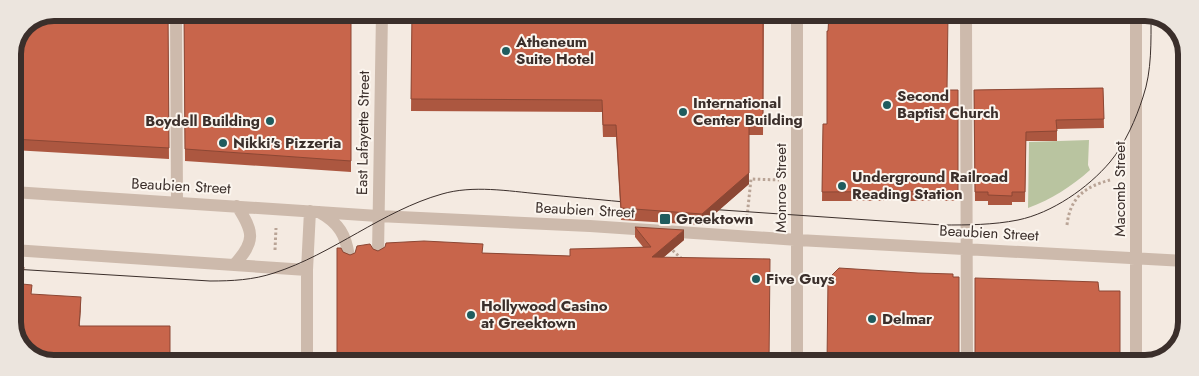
<svg xmlns="http://www.w3.org/2000/svg" width="1199" height="376" viewBox="0 0 1199 376" font-family="Jost,sans-serif">
  <style>
    .green { fill: #b9c4a0 }
    .lines { fill: none; stroke-linecap: round; stroke-linejoin: round }
    .path { stroke: #b9a496; stroke-width: 3; stroke-dasharray: 2.5 2.5; stroke-linecap: butt }
    .minor { stroke: #cdbaac; stroke-width: 12 }
    .tram { stroke: #3b2f2b; stroke-width: 1 }
    .path-bridge { stroke: #b9a496; stroke-width: 3; stroke-dasharray: 2.5 2.5; stroke-linecap: butt }
    .wall { fill: #ac5740 }
    .shaded-wall { fill: #8c4734 }
    .building { fill: #c8654b; stroke: #8c4734 }
    .poi-dot { fill: #1f5c5e; stroke: #fbf5ee; stroke-width: 2 }
    .labels { text-anchor: middle; stroke-width: 4; stroke-linejoin: round; paint-order: stroke }
    .poi-label { font-size: 15px; font-weight: bold; fill: #3b2f2b; stroke: #fbf5ee; text-anchor: start }
    .street-label { font-size: 15px; fill: #3b2f2b; stroke: #fbf5ee }
    .rim { fill: none; stroke: #3b2f2b; stroke-width: 6 }
  </style>
  <rect width="100%" height="100%" fill="#f4eae1"/>
  <!-- green -->
  <path class="green" d="M1089,140L1088,165L1090,170C1071,187 1052,199 1028,208L1029,142Z
    M1175,298L1185,299V333L1178,343H1175Z"/>
  <g class="lines">
    <!-- path -->
    <path class="path" d="M747,217L751,179L779,180
      M1067,225C1070,198 1084,187 1110,180
      M275,250L276,228"/>
    <!-- minor -->
    <path class="minor" d="M176,13L177,202
      M797,14V363
      M966,14L967,363
      M1136,14V363
      M13,192L378,216L590,226L798,240L1185,261
      M319,212C339,223 346,235 349,257
      M13,250L307,270
      M378,253L382,13
      M234,265C256,241 254,232 237,206
      M307,362V270L310,211"/>
    <!-- tram -->
    <path class="tram" d="M707,209L942,225C968,225 993,225 1018,220C1052,213 1088,188 1110,162C1125,144 1136,119 1143,97C1152,71 1151,41 1151,14
      M13,269L210,281C232,281 253,280 274,273C333,254 382,211 442,194C473,185 508,191 540,194C572,197 603,200 635,203"/>
    <!-- path-bridge -->
    <path class="path-bridge" d="M669,247L683,260"/>
  </g>
  <!-- wall -->
  <path class="wall" d="M168,13L169,159L13,150L12,54Z
    M184,13H351V172L185,161Z
    M412,13H764L763,135H749V184L702,225L621,220L616,137H603L602,112L411,111Z
    M1103,88L1104,128L1057,129V141H1026L1025,202H1012V205H988V201H975L974,90Z
    M947,90H958V201H822L823,124H827Z
    M635,227L684,240L664,257L337,362L343,252L350,255L373,249L378,251L482,253L570,256L643,247L635,237Z"/>
  <!-- shaded-wall -->
  <path class="shaded-wall" d="M749,123V184L702,225V214Z
    M684,230V240L652,267V257Z
    M81,297V308L79,336V326Z"/>
  <!-- building -->
  <path class="building" d="M55,12L168,13L169,148L13,139L12,54L25,25Z
    M184,13H351V161L185,149Z
    M412,13H763V123H749V173L702,214L621,208L616,125H603L602,100L411,99Z
    M829,14H948L947,90H958V191L822,192L823,124H827V31H828Z
    M1103,88L1104,119L1056,120L1057,131L1026,132L1025,192H1012V196L988,195V192H975L974,90Z
    M635,227L684,230L652,257L770,259L769,363L337,362V248H341L343,252L350,255L355,253L357,246L370,244L373,249L378,251L385,247L386,243L424,241L483,244L482,253L570,256V249L651,247Z
    M13,266L24,267L22,284L32,285L31,294L81,297L79,326H170V362H43L23,349L13,327Z
    M839,268L918,273L953,274V277H959V353L960,357L967,361L971,360L975,353V278L1098,282L1099,291H1120V363H827L828,279Z"/>
  <!-- markers -->
  <g class="poi-dot">
    <circle cx="506" cy="51" r="5"/>
    <circle cx="887" cy="105" r="5"/>
    <circle cx="683" cy="112" r="5"/>
    <circle cx="270" cy="121" r="5"/>
    <circle cx="223" cy="143" r="5"/>
    <circle cx="842" cy="186" r="5"/>
    <rect x="659" y="213" width="12" height="12" rx="2.5"/>
    <circle cx="756" cy="279" r="5"/>
    <circle cx="471" cy="315" r="5"/>
    <circle cx="872" cy="319" r="5"/>
  </g>
  <g class="labels">
    <!-- poi labels -->
    <g class="poi-label">
      <text x="516" y="47">Atheneum<tspan x="516" dy="17">Suite Hotel</tspan></text>
      <text x="897" y="101">Second<tspan x="897" dy="17">Baptist Church</tspan></text>
      <text x="693" y="108">International<tspan x="693" dy="17">Center Building</tspan></text>
      <text x="260" y="126" text-anchor="end">Boydell Building</text>
      <text x="233" y="148">Nikki's Pizzeria</text>
      <text x="852" y="182">Underground Railroad<tspan x="852" dy="17">Reading Station</tspan></text>
      <text x="676" y="224">Greektown</text>
      <text x="766" y="284">Five Guys</text>
      <text x="481" y="311">Hollywood Casino<tspan x="481" dy="17">at Greektown</tspan></text>
      <text x="882" y="324">Delmar</text>
    </g>
    <!-- street labels -->
    <g class="street-label">
      <text transform="translate(363 133) rotate(-89)" y="5">East Lafayette Street</text>
      <text transform="translate(181 186) rotate(3)" y="5">Beaubien Street</text>
      <text transform="translate(781 188) rotate(-90)" y="5">Monroe Street</text>
      <text transform="translate(1120 189) rotate(-90)" y="5">Macomb Street</text>
      <text transform="translate(585 210) rotate(3)" y="5">Beaubien Street</text>
      <text transform="translate(989 233) rotate(3)" y="5">Beaubien Street</text>
    </g>
  </g>
  <!-- crop -->
  <path d="M0 0H1199V376H0ZM54 21H1145A33 33 0 0 1 1178 54V322A33 33 0 0 1 1145 355H54A33 33 0 0 1 21 322V54A33 33 0 0 1 54 21Z" fill="#ece5de" fill-rule="evenodd"/>
  <path class="rim" d="M54 21H1145A33 33 0 0 1 1178 54V322A33 33 0 0 1 1145 355H54A33 33 0 0 1 21 322V54A33 33 0 0 1 54 21Z"/>
</svg>
